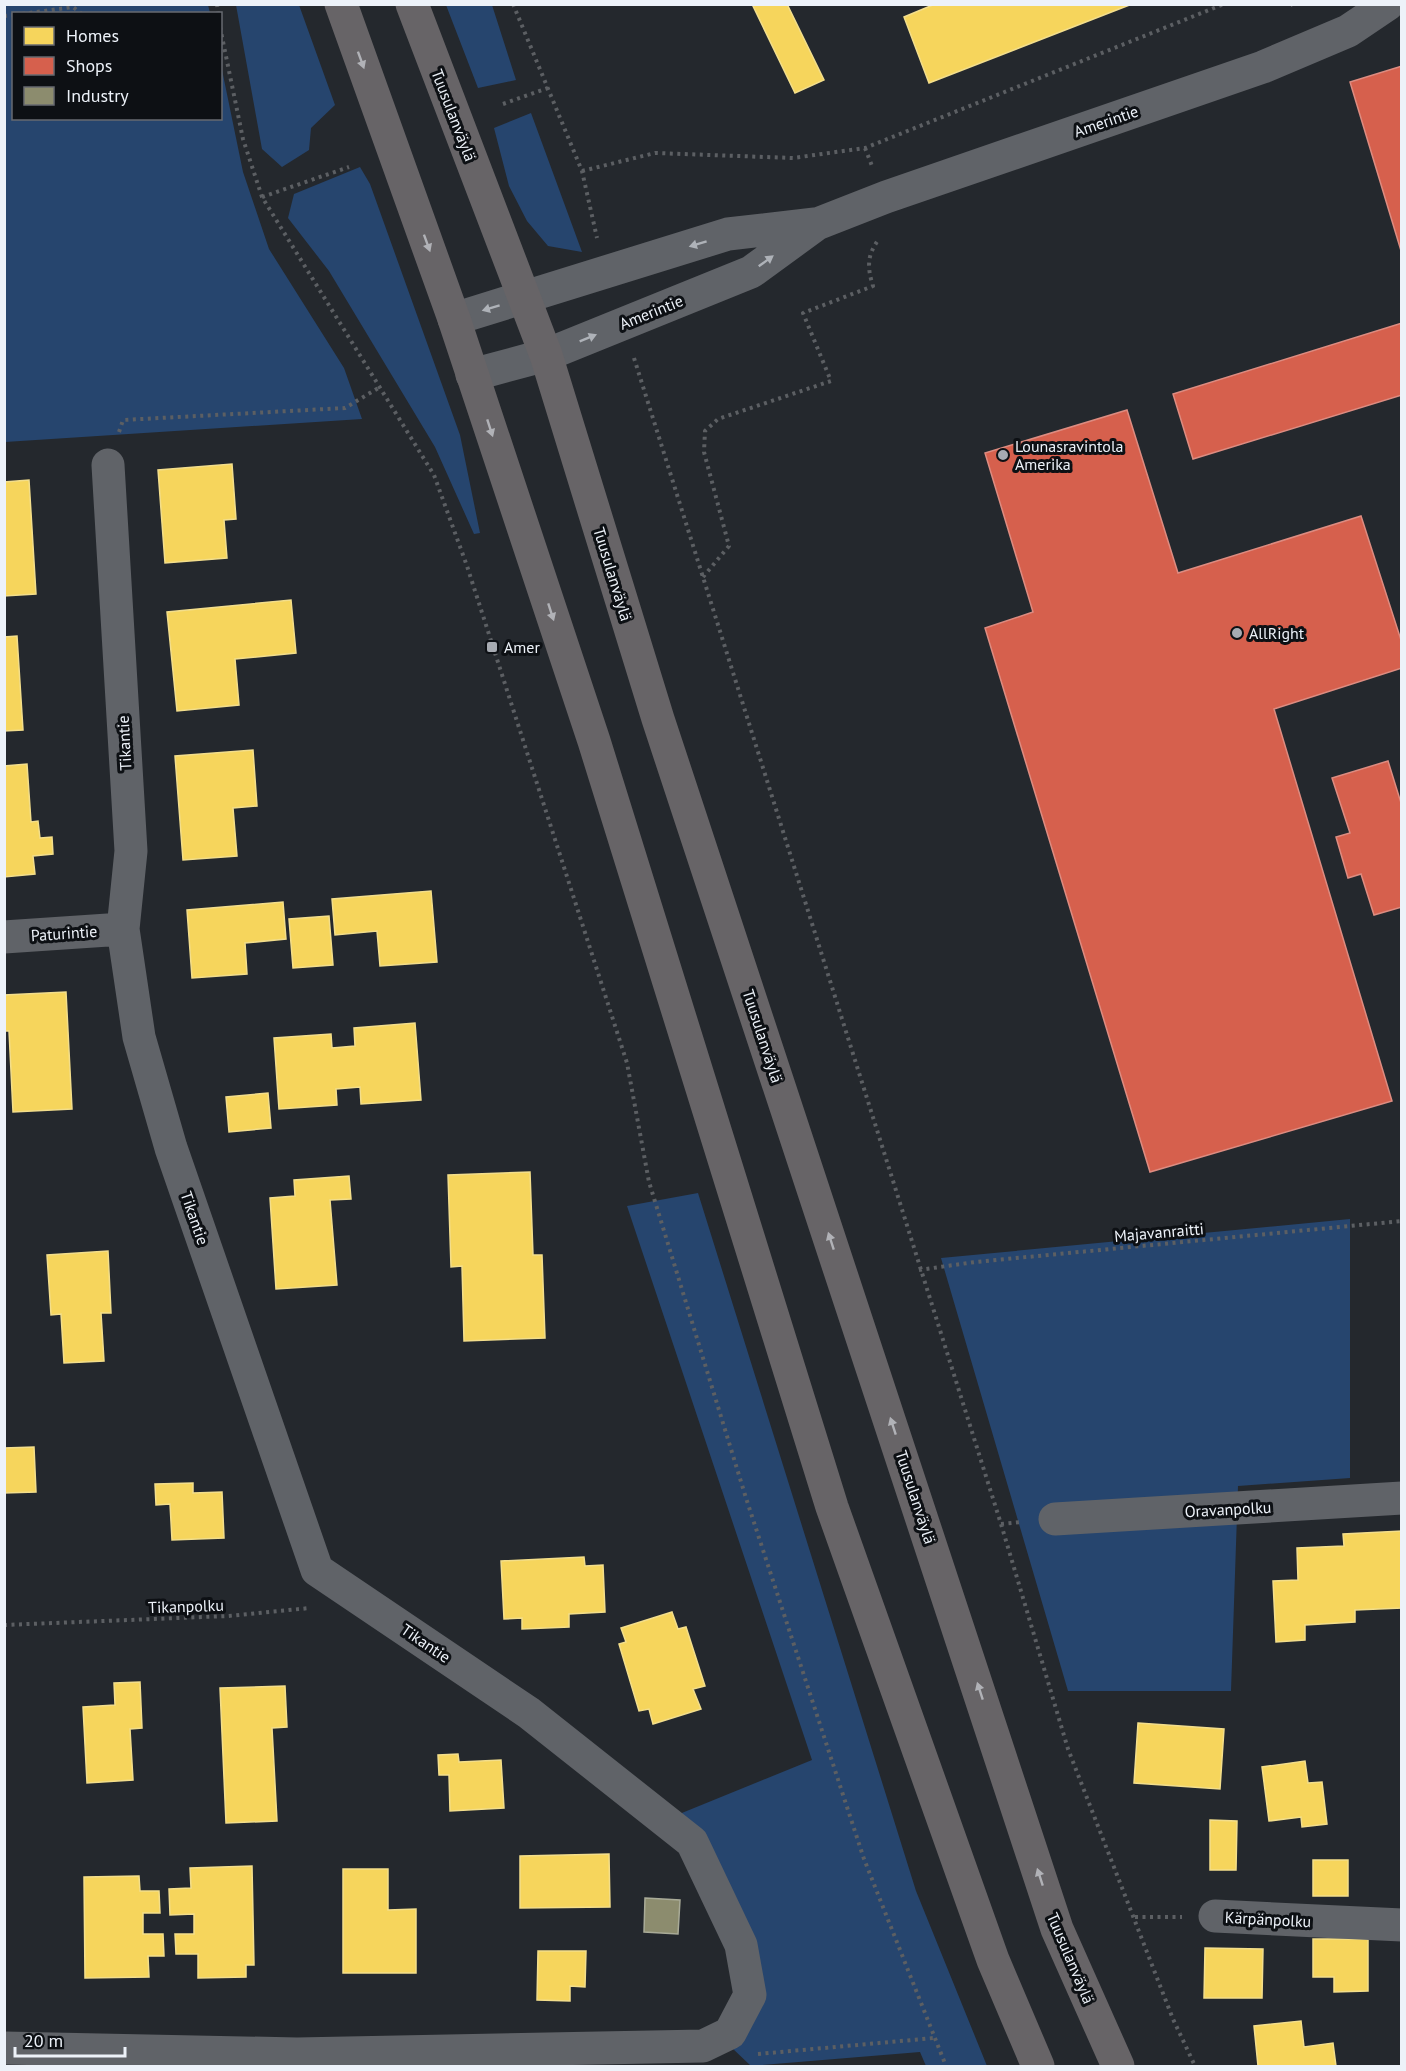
<svg xmlns="http://www.w3.org/2000/svg" width="1406" height="2071" viewBox="0 0 1406 2071" font-family="'PT Sans',sans-serif">
  <style>
    .green { fill: #26456e }
    .homes { fill: #f6d55c; stroke: #f3de8b; stroke-width: 1.5 }
    .shops { fill: #d6604d; stroke: #dd8c81; stroke-width: 1.5 }
    .industry { fill: #8c8c6e; stroke: #a9ab98; stroke-width: 1.5 }
    .lines { fill: none; stroke-linecap: round; stroke-linejoin: round }
    .path { stroke: #5c5f63; stroke-width: 4; stroke-dasharray: 3 4.5; stroke-linecap: butt }
    .minor { stroke: #606368; stroke-width: 33 }
    .primary { stroke: #676467; stroke-width: 33 }
    .oneway { fill: #b1b2b7 }
    .oneway2 { fill: #aeb2b8 }
    .poi-dot { fill: #a7abb2; stroke: #0d1014; stroke-width: 2 }
    .labels { text-anchor: middle; stroke-width: 6; stroke-linejoin: round; paint-order: stroke }
    .street-label { font-size: 16px; fill: #edf2f9; stroke: #0d1014 }
    .poi-label { font-size: 16px; fill: #edf2f9; stroke: #0d1014; text-anchor: start }
  </style>
  <rect width="100%" height="100%" fill="#24282d"/>
  <!-- green -->
  <path class="green" d="M5,4L208,5L210,13L14,14V118H220L221,65L243,172L269,249L344,368L362,419L5,442Z
    M236,5H299L335,105L311,128L309,150L282,167L262,149Z
    M446,5H492L516,80L478,88Z
    M531,113L582,252L548,246L527,221L509,186L494,128Z
    M360,167L370,184L460,435L480,533L474,534L435,447L329,271L288,218L294,194Z
    M698,1193L916,1891L987,2066H926L920,2052L751,2066L731,2047L758,1997L672,1817L812,1760L627,1206Z
    M1350,1219V1478L1238,1486L1231,1691H1068L941,1258Z"/>
  <!-- homes -->
  <path class="homes" d="M752,4H787L824,80L795,93Z
    M935,4H1132L929,83L904,17Z
    M232,464L236,519L224,520L227,558L165,563L158,470Z
    M29,480L36,594L4,596V482Z
    M291,600L296,653L235,659L239,705L177,711L167,612Z
    M17,636L23,730L4,731V637Z
    M253,750L257,806L233,808L237,856L183,860L175,756Z
    M27,764L31,822L38,821L40,838L52,837L53,854L33,856L35,874L4,877V766Z
    M431,891L437,962L380,966L377,931L335,935L332,899Z
    M283,902L286,939L245,943L247,974L192,978L187,910Z
    M329,916L333,965L293,968L289,919Z
    M66,992L72,1109L13,1112L9,1031H4V995Z
    M415,1023L421,1100L361,1104L360,1087L336,1089L337,1105L279,1109L274,1038L331,1034L332,1048L355,1046L354,1028Z
    M268,1093L271,1128L229,1132L226,1097Z
    M530,1172L533,1255H542L545,1338L464,1341L462,1266L451,1267L448,1175Z
    M349,1176L351,1199L330,1200L337,1285L276,1289L270,1198L295,1196L294,1180Z
    M108,1251L111,1313H101L104,1361L64,1363L61,1314L51,1315L47,1255Z
    M34,1447L36,1492L4,1493V1448Z
    M193,1483V1493L222,1492L224,1538L172,1540L170,1504L156,1505L155,1484Z
    M1402,1531V1608L1355,1610V1622L1305,1625V1640L1276,1642L1273,1581L1298,1580L1297,1548L1344,1546L1343,1534Z
    M584,1557L585,1566L603,1565L605,1612L569,1614V1627L522,1629V1618L504,1619L501,1561Z
    M672,1612L678,1629L686,1627L705,1686L693,1689L701,1709L653,1724L649,1709L639,1711L619,1644L626,1642L621,1628Z
    M140,1682L142,1728L130,1729L133,1780L87,1783L83,1707L115,1705L114,1683Z
    M285,1686L287,1727L272,1728L277,1821L226,1823L220,1688Z
    M1138,1723L1224,1729L1220,1789L1134,1783Z
    M458,1754L459,1762L501,1760L504,1808L450,1811L449,1775H439L438,1755Z
    M1305,1761L1308,1783L1322,1782L1327,1824L1302,1827L1301,1817L1269,1821L1262,1767Z
    M1210,1820L1237,1821L1236,1870H1210Z
    M609,1854L610,1907L520,1908V1856Z
    M1313,1860H1348V1896H1313Z
    M252,1866L254,1965H246V1977L198,1978V1954H176L175,1934H194V1914L170,1915L169,1889L191,1888L190,1868Z
    M343,1869H388V1910L416,1909V1973H343Z
    M139,1876L140,1891H159L160,1913H143V1934H163L164,1956H148L149,1977L85,1978L84,1877Z
    M1313,1939H1368V1991L1334,1992V1977H1313Z
    M1205,1948L1263,1949L1262,1998H1204Z
    M538,1951H586L585,1987L570,1986V2001L537,2000Z
    M1301,2021L1304,2047L1333,2043L1336,2066H1258L1254,2026Z"/>
  <!-- shops -->
  <path class="shops" d="M1402,66V254L1350,82Z
    M1402,323V395L1193,459L1173,394Z
    M1127,410L1178,573L1361,516L1402,643V668L1274,709L1392,1101L1150,1172L985,628L1033,612L985,453Z
    M1388,761L1402,806V907L1374,915L1361,874L1348,878L1336,837L1350,833L1332,778Z"/>
  <!-- industry -->
  <path class="industry" d="M645,1898L680,1900L678,1934L644,1932Z"/>
  <g class="lines">
    <!-- path -->
    <path class="path" d="M217,4L218,14
      M513,4L582,171L597,238
      M1292,4L1293,6
      M22,14L73,7L82,14
      M4,16L14,15
      M220,27L243,139L262,197L434,475L467,566L627,1063L649,1182L746,1498L864,1859L946,2066
      M503,104L548,88
      M865,148L872,166
      M582,171L655,153L793,158L865,148L1224,4
      M262,197L349,167
      M634,358L1001,1524L1068,1749L1173,2019L1195,2066
      M119,432L123,420L345,408L380,387
      M703,577L729,546L704,452L705,431L718,419L831,381L803,313L873,286C867,267 867,255 879,239
      M919,1270L975,1262L1402,1221
      M1001,1524L1021,1522
      M4,1625L228,1616L310,1608
      M1135,1917H1182
      M758,2054L934,2038"/>
    <!-- minor -->
    <path class="minor" d="M454,319L728,234L815,224
      M472,375L546,355L751,272L817,224L886,197L1263,67L1348,31L1388,4
      M4,937L123,929
      M1055,1519L1402,1498
      M1215,1916L1402,1925
      M4,2048L297,2054L703,2046L730,2033L750,1995L741,1945L692,1842L529,1713L317,1570L171,1148L139,1037L123,929L131,851L108,465"/>
    <!-- primary -->
    <path class="primary" d="M341,4L454,319L594,741L832,1507L993,1960L1038,2066
      M412,4L546,355L658,719L1057,1929L1118,2066"/>
  </g>
  <!-- one-way arrows -->
  <defs><path id="oneway-solid" d="M-6-.8H1V-3.2L6.5 0L1 3.2V.8H-6Z" transform="scale(1.5)"/></defs>
  <g class="oneway">
    <use href="#oneway-solid" transform="translate(361 60) rotate(70)"/>
    <use href="#oneway-solid" transform="translate(427 243) rotate(70)"/>
    <use href="#oneway-solid" transform="translate(490 428) rotate(72)"/>
    <use href="#oneway-solid" transform="translate(551 612) rotate(72)"/>
    <use href="#oneway-solid" transform="translate(831 1241) rotate(-108)"/>
    <use href="#oneway-solid" transform="translate(893 1426) rotate(-108)"/>
    <use href="#oneway-solid" transform="translate(980 1691) rotate(-108)"/>
    <use href="#oneway-solid" transform="translate(1040 1877) rotate(-108)"/>
  </g>
  <g class="oneway2">
    <use href="#oneway-solid" transform="translate(698 244) rotate(163)"/>
    <use href="#oneway-solid" transform="translate(766 261) rotate(-36)"/>
    <use href="#oneway-solid" transform="translate(491 308) rotate(163)"/>
    <use href="#oneway-solid" transform="translate(588 338) rotate(-22)"/>
  </g>
  <!-- markers -->
  <g class="poi-dot">
    <circle cx="1003" cy="455" r="6"/>
    <circle cx="1237" cy="633" r="6"/>
    <rect x="486" y="641" width="12" height="12" rx="3"/>
  </g>
  <g class="labels">
    <!-- street labels -->
    <g class="street-label">
      <text transform="translate(454 115) rotate(69)" y="6">Tuusulanväylä</text>
      <text transform="translate(1106 121) rotate(-19)" y="6">Amerintie</text>
      <text transform="translate(651 312) rotate(-22)" y="6">Amerintie</text>
      <text transform="translate(613 574) rotate(73)" y="6">Tuusulanväylä</text>
      <text transform="translate(124 743) rotate(-93)" y="6">Tikantie</text>
      <text transform="translate(64 933) rotate(-4)" y="6">Paturintie</text>
      <text transform="translate(763 1036) rotate(72)" y="6">Tuusulanväylä</text>
      <text transform="translate(195 1218) rotate(71)" y="6">Tikantie</text>
      <text transform="translate(1159 1232) rotate(-5)" y="6">Majavanraitti</text>
      <text transform="translate(916 1497) rotate(72)" y="6">Tuusulanväylä</text>
      <text transform="translate(1228 1509) rotate(-3)" y="6">Oravanpolku</text>
      <text transform="translate(186 1606) rotate(-2)" y="6">Tikanpolku</text>
      <text transform="translate(426 1643) rotate(34)" y="6">Tikantie</text>
      <text transform="translate(1268 1919) rotate(3)" y="6">Kärpänpolku</text>
      <text transform="translate(1071 1958) rotate(67)" y="6">Tuusulanväylä</text>
    </g>
    <!-- poi labels -->
    <g class="poi-label">
      <text x="1015" y="452">Lounasravintola<tspan x="1015" dy="18">Amerika</tspan></text>
      <text x="1249" y="639">AllRight</text>
      <text x="504" y="653">Amer</text>
    </g>
  </g>
  <!-- border -->
  <rect width="1406" height="2071" fill="none" stroke="#edf2f9" stroke-width="12"/>
  <!-- legend -->
  <rect x="12" y="12" width="210" height="108" fill="#0d1014" stroke="#676a70" stroke-width="1.5"/>
  <rect x="24" y="27" width="30" height="18" fill="#f6d55c" stroke="#676a70" stroke-width="1.5"/>
  <text x="66" y="42" font-size="18" fill="#edf2f9">Homes</text>
  <rect x="24" y="57" width="30" height="18" fill="#d6604d" stroke="#676a70" stroke-width="1.5"/>
  <text x="66" y="72" font-size="18" fill="#edf2f9">Shops</text>
  <rect x="24" y="87" width="30" height="18" fill="#8c8c6e" stroke="#676a70" stroke-width="1.5"/>
  <text x="66" y="102" font-size="18" fill="#edf2f9">Industry</text>
  <!-- scale -->
  <path d="M15 2047v9h110v-9" fill="none" stroke="#edf2f9" stroke-width="3"/>
  <text x="24" y="2047" font-size="18" fill="#edf2f9" stroke="#0d1014" stroke-width="4.5" paint-order="stroke">20 m</text>
</svg>
